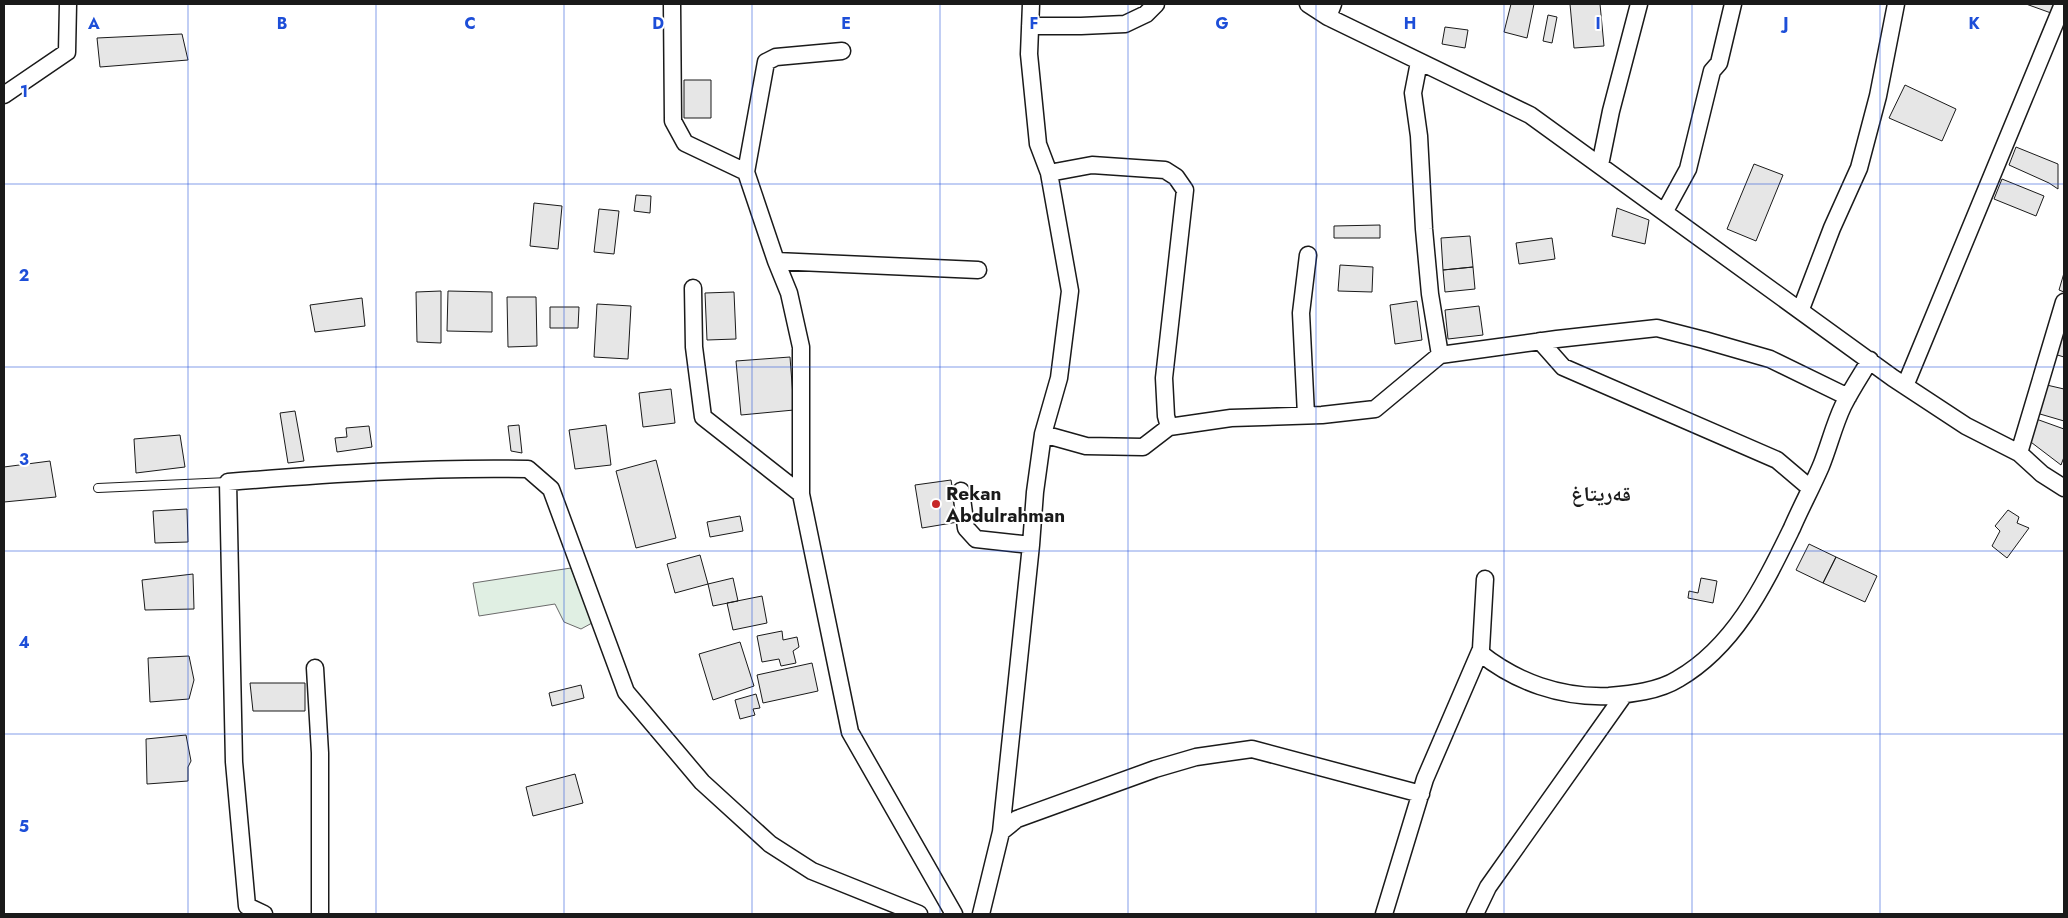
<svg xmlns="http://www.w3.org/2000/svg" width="2068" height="918" viewBox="0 0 2068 918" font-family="Jost,'Noto Naskh Arabic',sans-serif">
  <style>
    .green { fill: #e0efe3; stroke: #6a6a6a }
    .building { fill: #e6e6e6; stroke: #1a1a1a }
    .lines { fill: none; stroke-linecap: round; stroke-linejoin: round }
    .service-casing { stroke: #1a1a1a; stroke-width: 10 }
    .minor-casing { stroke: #1a1a1a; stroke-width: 19 }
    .service { stroke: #fff; stroke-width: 8 }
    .minor { stroke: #fff; stroke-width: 16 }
    .grid { fill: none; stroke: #1d4ed8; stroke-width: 1; stroke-opacity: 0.55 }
    .poi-dot { fill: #c62828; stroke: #fff; stroke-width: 2 }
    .labels { text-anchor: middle; stroke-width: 4; stroke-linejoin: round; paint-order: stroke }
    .poi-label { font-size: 19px; font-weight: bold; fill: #1a1a1a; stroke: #fff; text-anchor: start }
    .quarter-label { font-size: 21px; font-weight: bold; fill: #1a1a1a; stroke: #fff }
    .grid-label { font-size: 16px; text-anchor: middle; font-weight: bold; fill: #1d4ed8; stroke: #fff; stroke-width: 4; stroke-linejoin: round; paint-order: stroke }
  </style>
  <rect width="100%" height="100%" fill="#fff"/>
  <!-- green -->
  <path class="green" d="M571,568L592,623L581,629L564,622L555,604L479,616L473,583Z"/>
  <!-- building -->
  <path class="building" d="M1511,4H1534L1527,38L1504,32Z
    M1570,4H1600L1604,46L1574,48Z
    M2026,4H2054L2051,13Z
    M1548,15L1557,17L1552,43L1543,41Z
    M1445,27L1468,30L1465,48L1442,44Z
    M182,34L188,60L100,67L97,38Z
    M684,80H711V118H684Z
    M1905,85L1956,109L1942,141L1889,118Z
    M2016,147L2058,164V189L2049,183L2009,165Z
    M1754,164L1783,175L1756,241L1727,229Z
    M2002,179L2044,196L2036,216L1994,199Z
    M636,195L651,196L650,213L634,211Z
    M534,203L562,206L558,249L530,246Z
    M1617,208L1649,220L1645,244L1612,236Z
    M599,209L619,211L614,254L594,252Z
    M1380,225V238H1334V226Z
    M1470,236L1473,267L1443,270L1441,238Z
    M1552,238L1555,259L1519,264L1516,243Z
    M1340,265L1373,267L1372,292L1338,291Z
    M1473,267L1475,289L1445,292L1443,270Z
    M2064,273V292L2059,290Z
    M441,291V343L417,342L416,292Z
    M448,291L492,292V332L447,331Z
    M734,292L736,339L707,340L705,293Z
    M507,297H536L537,346L508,347Z
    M362,298L365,326L315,332L310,305Z
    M1417,301L1422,340L1395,344L1390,305Z
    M597,304L631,306L628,359L594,357Z
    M1479,306L1483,335L1448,339L1445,310Z
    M550,307H579L578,328H550Z
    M2064,327V357L2054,354Z
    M790,357L794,410L741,415L736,361Z
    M2038,383L2064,389V421L2040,414L2031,407Z
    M671,389L675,423L643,427L639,393Z
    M295,411L304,461L288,463L280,413Z
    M2025,415L2064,429V457L2061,465L2019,433Z
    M519,425L522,453L511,451L508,426Z
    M606,425L611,465L575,469L569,430Z
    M369,426L372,447L337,452L335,438L347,437L346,428Z
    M180,435L185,467L136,473L134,439Z
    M656,460L676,538L636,548L616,471Z
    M50,461L56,497L4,502V467Z
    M951,480L958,522L922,528L915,485Z
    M187,509L188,542L155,543L153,511Z
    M2008,510L2019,517L2017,523L2029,528L2007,558L1992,546L2000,531L1995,526Z
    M740,516L743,531L710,537L707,522Z
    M1809,544L1836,557L1823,583L1796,570Z
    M700,555L708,584L675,593L667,564Z
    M1836,557L1877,576L1865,602L1823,583Z
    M193,574L194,609L145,610L142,580Z
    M733,578L738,601L713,606L708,584Z
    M1701,578L1717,581L1713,603L1688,598L1689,591L1698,593Z
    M762,596L767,623L733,630L727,603Z
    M782,631L783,640L797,637L799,647L793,651L796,663L781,666L779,659L762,662L757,636Z
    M740,642L754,686L713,700L699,654Z
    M189,656L194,680L189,699L150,702L148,658Z
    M812,663L818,691L763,703L757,675Z
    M250,683H305V711H253Z
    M581,685L584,698L552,706L549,693Z
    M756,694L760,708L753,709L755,715L740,719L735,700Z
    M186,735L191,761L188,767V781L147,784L146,739Z
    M575,774L583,803L533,816L526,787Z"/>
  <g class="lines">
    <defs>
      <path id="service" d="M98,488L228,482"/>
      <path id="minor" d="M672,4L673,121L685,143L746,172L776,261L789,293L801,347V494L850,732L954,914
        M1308,4L1328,17
        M1333,4L1328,17L1530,115L1893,378L1966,426L2019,453L2042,474L2064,488
        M1030,26H1081L1125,24L1146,14L1156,4
        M1419,62L1413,93L1419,136L1424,229L1430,294L1440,355L1557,339L1657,328L1704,340L1770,359L1848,397
        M4,95L67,52L68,4
        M1600,165L1611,111L1639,4
        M746,172L766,62L776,57L842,51
        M1049,173L1092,165L1165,170L1176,177L1185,190L1164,378L1166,416L1169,427
        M1665,211L1688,169L1712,71L1719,63L1733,4
        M776,261L978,270
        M693,288L694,347L703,417L801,494
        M1801,309L1832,228L1859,168L1878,96L1896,4
        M1540,341L1563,367L1777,460L1810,488
        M1905,386L2063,4
        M1306,415L1301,313L1308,255
        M1043,434L1086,446L1143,447L1169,427L1231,418L1322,415L1375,409L1440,355
        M2019,453L2064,302
        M961,491L966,528L976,539L1031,545
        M1480,653C1516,682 1561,698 1609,696C1631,694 1659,691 1678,679C1735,646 1764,585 1792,528C1801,507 1812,487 1821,466C1829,446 1834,425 1843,406C1851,390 1861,375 1870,360
        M315,668L320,753V914
        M1001,832L1017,819L1155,769L1196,757L1252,749L1421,794
        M264,914L247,906L234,762L228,482C328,474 428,467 528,469L551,489L626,692L702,782L770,844L812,871L919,914
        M981,914L1001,832L1031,545L1035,492L1043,434L1059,378L1070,291L1049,173L1038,144L1029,54L1031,4
        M1384,914L1425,779L1481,649L1485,579
        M1475,914L1488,887L1624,695"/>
    </defs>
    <!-- service casing -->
    <use href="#service" class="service-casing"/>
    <!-- minor casing -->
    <use href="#minor" class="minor-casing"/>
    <!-- service -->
    <use href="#service" class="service"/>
    <!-- minor -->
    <use href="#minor" class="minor"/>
  </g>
  <!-- grid -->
  <path class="grid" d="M188,4V914M376,4V914M564,4V914M752,4V914M940,4V914M1128,4V914M1316,4V914M1504,4V914M1692,4V914M1880,4V914M4,184H2064M4,367H2064M4,551H2064M4,734H2064"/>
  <!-- markers -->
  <circle class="poi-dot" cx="936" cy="504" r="5"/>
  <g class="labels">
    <!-- poi labels -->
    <g class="poi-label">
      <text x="946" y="500">Rekan<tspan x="946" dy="22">Abdulrahman</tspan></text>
    </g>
    <!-- quarter labels -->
    <g class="quarter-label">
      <text x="1601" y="501">قەریتاغ</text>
    </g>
  </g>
  <g class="grid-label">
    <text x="94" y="29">A</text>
    <text x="282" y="29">B</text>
    <text x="470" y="29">C</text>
    <text x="658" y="29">D</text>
    <text x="846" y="29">E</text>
    <text x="1034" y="29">F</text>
    <text x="1222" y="29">G</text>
    <text x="1410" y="29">H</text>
    <text x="1598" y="29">I</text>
    <text x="1786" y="29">J</text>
    <text x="1974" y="29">K</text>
    <text x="24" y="97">1</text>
    <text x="24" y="281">2</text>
    <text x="24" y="465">3</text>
    <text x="24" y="648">4</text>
    <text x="24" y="832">5</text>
  </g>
  <!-- border -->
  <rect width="2068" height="918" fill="none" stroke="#1a1a1a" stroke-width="10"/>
</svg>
